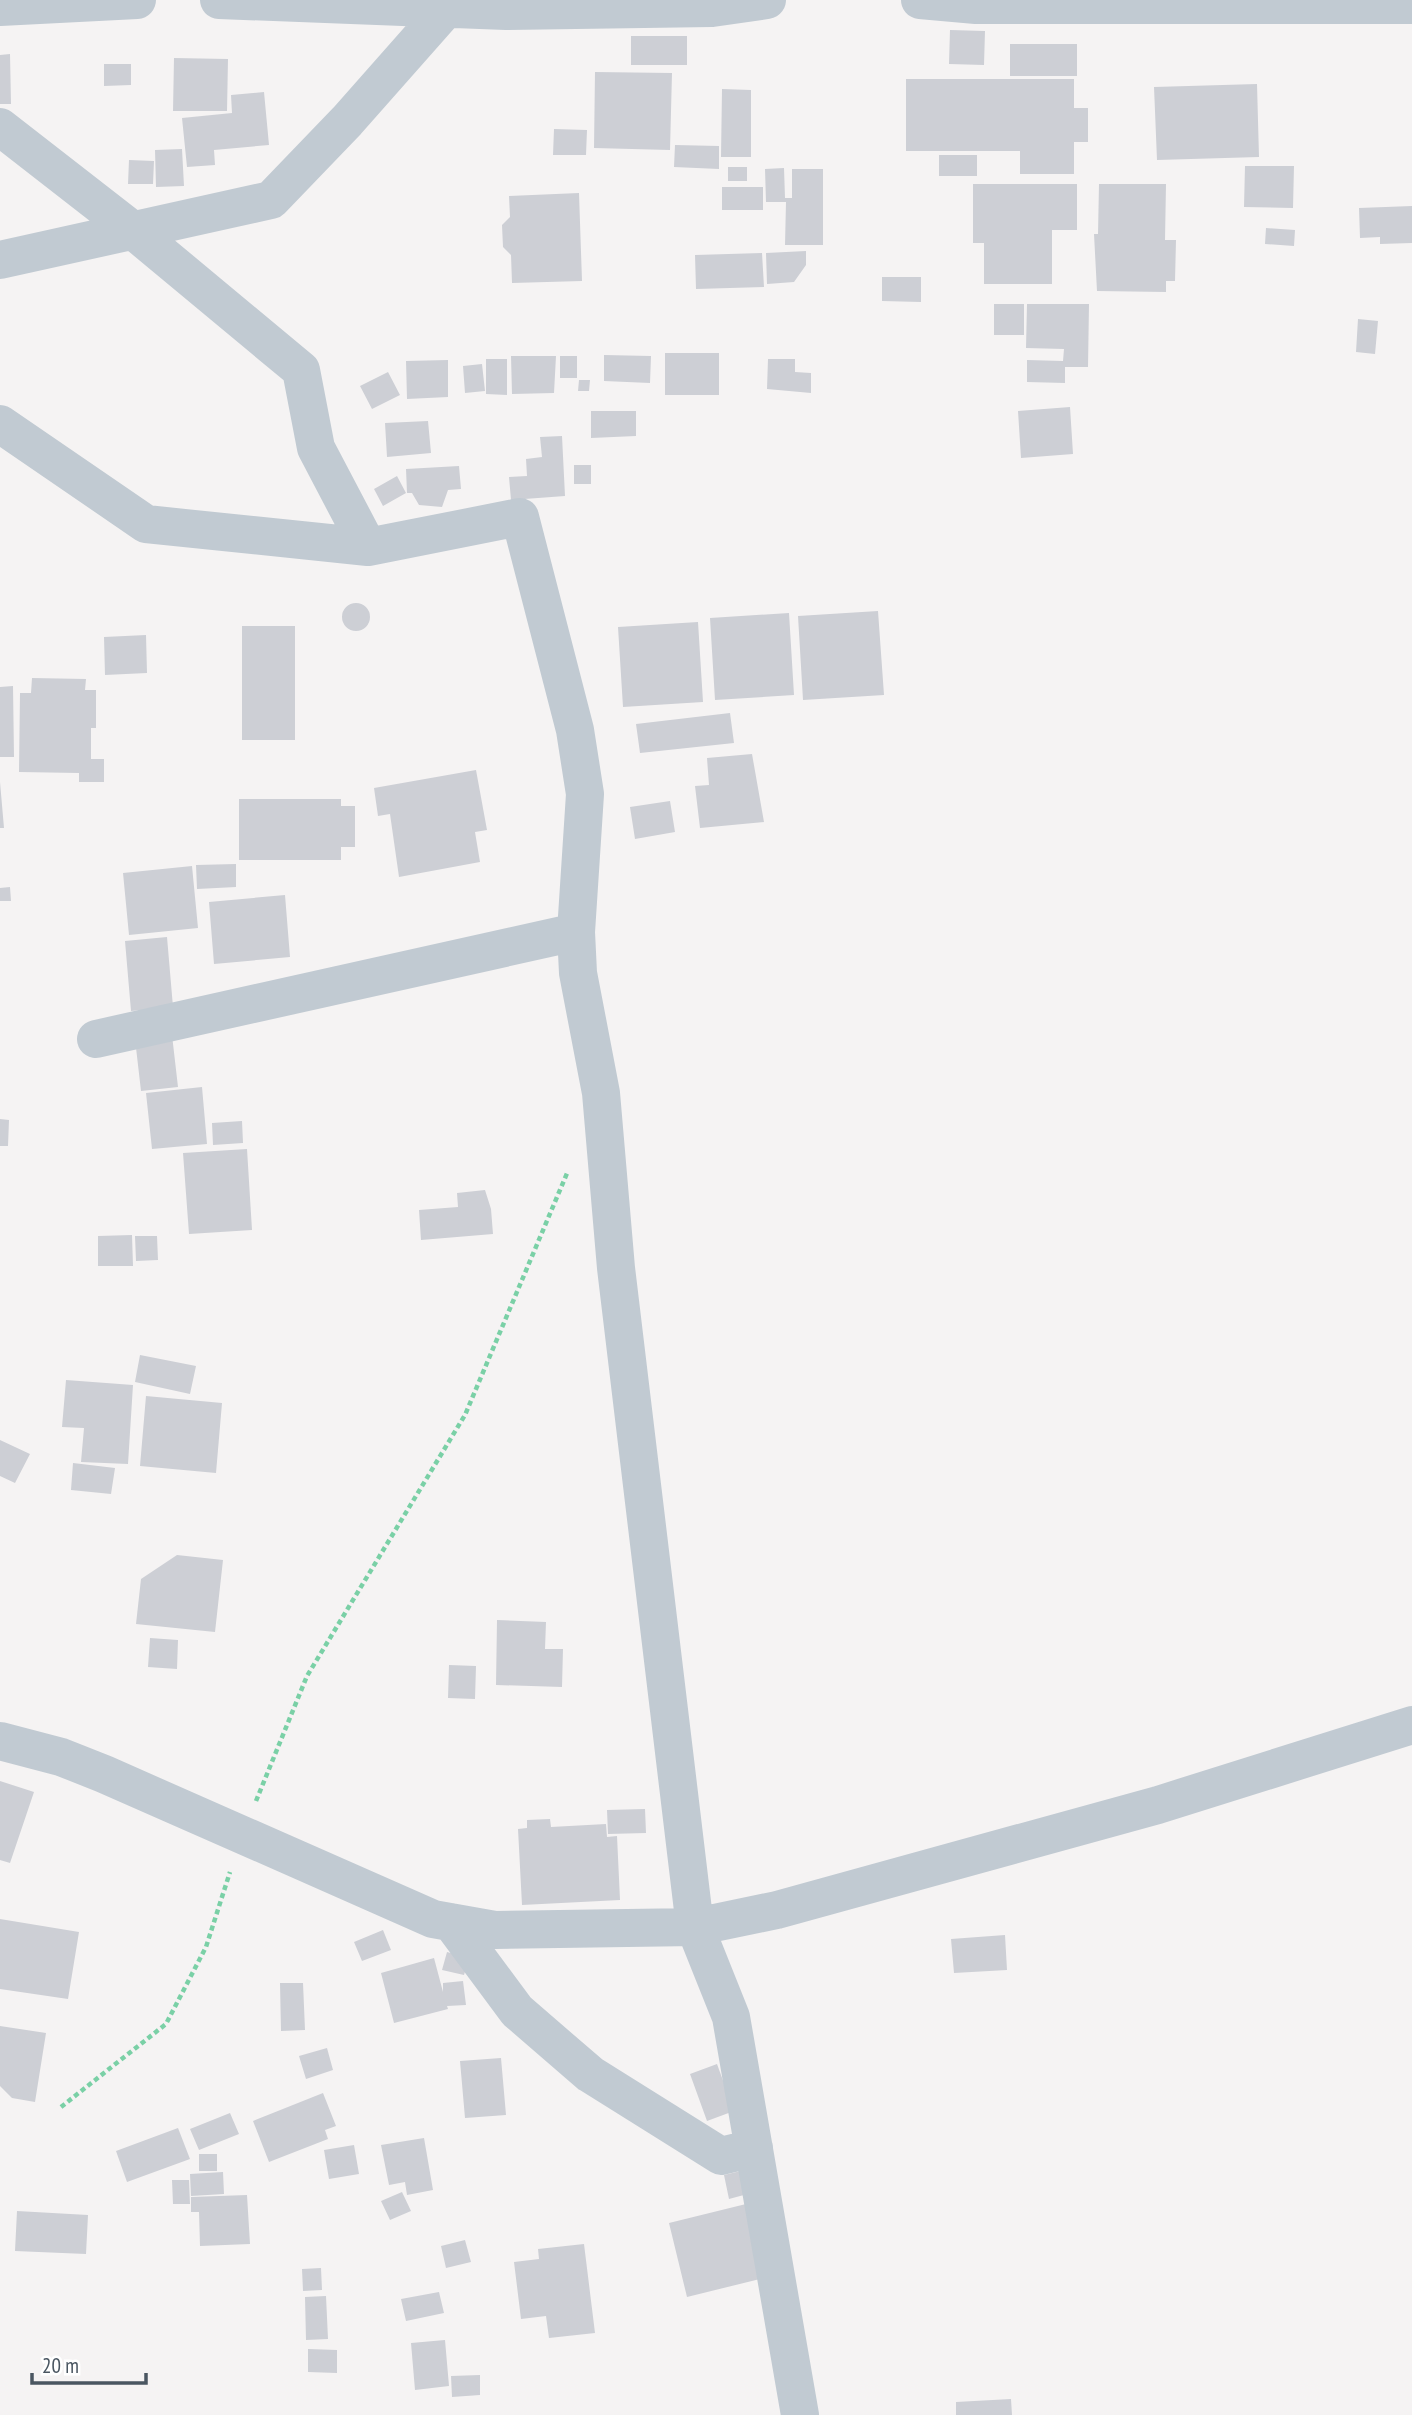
<svg xmlns="http://www.w3.org/2000/svg" width="1412" height="2415" viewBox="0 0 1412 2415" font-family="'PT Sans Narrow',sans-serif">
  <style>
    .building { fill: #cdcfd5 }
    .lines { fill: none; stroke-linecap: round; stroke-linejoin: round }
    .path { stroke: #7ad0a6; stroke-width: 4.5; stroke-dasharray: 5 3.5; stroke-linecap: butt }
    .street { stroke: #c1cad2; stroke-width: 38 }
  </style>
  <rect width="100%" height="100%" fill="#f5f3f3"/>
  <!-- building -->
  <path class="building" d="M950,30L985,31L984,65L949,64Z
    M631,36H687V65H631Z
    M1010,44H1077V76H1010Z
    M10,54L11,104H0V55Z
    M174,58L228,59L227,111H173Z
    M104,64H131V85L104,86Z
    M595,72L672,73L670,150L594,148Z
    M906,79H1074V108H1088V142H1074V174H1020V151H906Z
    M1257,84L1259,157L1157,160L1154,87Z
    M722,89L751,90V157H721Z
    M264,92L269,145L214,150L215,165L187,167L182,118L232,113L231,95Z
    M554,129L587,130L586,155H553Z
    M675,145L719,146V169L674,167Z
    M182,149L184,186L156,187L155,150Z
    M939,155H977V176H939Z
    M129,160L154,161L153,184H128Z
    M1245,166H1294L1293,208L1244,207Z
    M728,167H747V181H728Z
    M784,168L785,198H792V169H823V245H785L786,202H766L765,169Z
    M973,184H1077V230H1052V284H984V243H973Z
    M1099,184H1166L1165,240H1176L1175,281H1166V292L1097,291L1094,234H1098Z
    M722,187H763V210H722Z
    M579,193L582,281L512,283L511,255L503,247L502,225L510,217L509,196Z
    M1412,206V243L1380,244V237L1360,238L1359,208Z
    M1266,228L1295,230L1294,246L1265,244Z
    M806,251V265L794,282L767,284L766,253Z
    M762,253L764,287L696,289L695,255Z
    M882,277H921V302L882,301Z
    M994,304H1024V335H994Z
    M1027,304H1089L1088,367H1065V383L1027,382V360L1063,361L1064,349L1026,348Z
    M1358,319L1378,321L1375,354L1356,352Z
    M665,353H719V395H665Z
    M604,355L651,356L650,383L604,381Z
    M511,356H556L554,393L512,394Z
    M560,356H577V378H560Z
    M486,359H507V395L486,394Z
    M768,359H795V372L811,373V393L767,389Z
    M448,360V397L407,399L406,361Z
    M482,364L485,391L465,393L463,366Z
    M388,372L400,395L372,409L360,386Z
    M579,380H590L589,391H578Z
    M1070,407L1073,454L1021,458L1018,411Z
    M591,411H636V436L591,438Z
    M428,421L431,453L387,457L385,423Z
    M562,436L565,496L511,500L509,477L527,476L526,459L542,457L540,437Z
    M574,465H591V484H574Z
    M459,466L461,489L448,490L442,507L419,505L412,493H407L406,469Z
    M397,476L406,493L383,506L374,489Z
    M342 617a14 14 0 1 1 28 0a14 14 0 1 1-28 0Z
    M878,611L884,695L803,700L798,616Z
    M789,613L794,695L715,700L710,618Z
    M698,622L703,702L623,707L618,627Z
    M242,626H295V740H242Z
    M146,635L147,673L105,675L104,637Z
    M32,678L86,679L85,690H96V728H91V759H104V782H79V773L19,772L20,693H31Z
    M13,686L14,757H0V687Z
    M730,713L734,743L640,753L636,724Z
    M752,754L764,822L700,828L695,786L709,785L707,758Z
    M476,770L487,830L475,832L480,862L399,877L390,814L378,816L374,788Z
    M0,782L4,828H0Z
    M239,799H341V806H355V847H341V860H239Z
    M670,801L675,832L635,839L630,807Z
    M236,864V887L197,889L196,865Z
    M192,866L198,928L129,935L123,873Z
    M10,887L11,901H0V888Z
    M285,895L290,957L214,964L209,902Z
    M167,937L173,1007L131,1011L125,941Z
    M172,1035L178,1087L141,1091L135,1039Z
    M202,1087L207,1144L152,1149L146,1093Z
    M0,1119L9,1120L8,1146H0Z
    M242,1121L243,1143L213,1145L212,1123Z
    M247,1149L252,1230L189,1234L183,1153Z
    M485,1190L491,1209L493,1234L421,1240L419,1210L458,1207L457,1193Z
    M132,1235L133,1266H98V1236Z
    M135,1236H157L158,1260L136,1261Z
    M140,1355L196,1366L190,1394L135,1382Z
    M66,1380L133,1385L128,1464L81,1462L84,1428L62,1427Z
    M146,1396L222,1403L216,1473L140,1466Z
    M0,1440L30,1454L15,1483L0,1476Z
    M73,1463L115,1468L111,1494L71,1490Z
    M177,1555L223,1560L215,1632L136,1624L141,1579Z
    M497,1620L546,1622L545,1649H563L562,1687L496,1685Z
    M150,1638L178,1640L177,1669L148,1667Z
    M449,1665L476,1666L475,1699L448,1698Z
    M0,1781L34,1792L10,1863L0,1860Z
    M645,1809L646,1833L608,1834L607,1810Z
    M550,1819L551,1827L606,1824L607,1837L617,1836L620,1900L522,1905L518,1829L527,1828V1820Z
    M0,1919L79,1932L68,1999L0,1989Z
    M383,1930L391,1950L362,1961L354,1942Z
    M1005,1935L1007,1970L954,1973L951,1939Z
    M447,1952L469,1958L464,1975L442,1970Z
    M434,1958L443,1992V1983L463,1981L466,2005L447,2006L448,2009L394,2023L381,1973Z
    M280,1983H303L305,2030L281,2031Z
    M0,2026L46,2033L35,2102L12,2098L0,2086Z
    M327,2048L333,2070L306,2079L299,2056Z
    M501,2058L506,2115L465,2118L460,2061Z
    M717,2064L734,2111L707,2121L690,2074Z
    M323,2093L336,2126L325,2130L328,2139L269,2162L253,2121Z
    M230,2113L239,2134L199,2150L190,2129Z
    M178,2128L190,2159L127,2182L116,2151Z
    M424,2138L433,2190L407,2195L405,2182L389,2185L381,2145Z
    M354,2145L359,2174L329,2179L324,2150Z
    M199,2154H217V2171H199Z
    M749,2169L755,2192L729,2199L724,2175Z
    M223,2172L224,2194L191,2196L190,2174Z
    M172,2180H189L190,2204H173Z
    M402,2192L411,2211L390,2220L381,2201Z
    M247,2195L250,2244L200,2246L199,2212H191V2197Z
    M746,2204L764,2278L687,2297L669,2223Z
    M17,2211L88,2215L86,2254L15,2251Z
    M465,2240L471,2262L446,2268L441,2246Z
    M584,2244L595,2333L549,2338L546,2316L521,2319L514,2262L539,2259L538,2249Z
    M321,2268L322,2290L303,2291L302,2269Z
    M439,2292L444,2313L406,2321L401,2299Z
    M326,2296L328,2339L306,2340L305,2297Z
    M445,2340L449,2386L415,2390L411,2343Z
    M308,2349L337,2350V2373L308,2372Z
    M480,2375V2395L452,2397L451,2376Z
    M1011,2399L1012,2415H956V2402Z"/>
  <g class="lines">
    <!-- path -->
    <path class="path" d="M256,1801L307,1676L465,1415L568,1171
      M61,2107L166,2024L206,1947L230,1872"/>
    <!-- street -->
    <path class="street" d="M219,0L506,11L712,8L767,0
      M920,0L976,5H1412
      M0,7L137,0
      M0,127L135,232L301,370L316,448L368,547
      M0,260L271,200L347,121L446,9
      M0,424L146,524L368,547L520,517L575,730L585,794L576,932L578,973L601,1093L616,1268L695,1927L731,2017L800,2415
      M96,1039L576,932
      M0,1741L61,1757L104,1774L433,1919L495,1930L695,1927L777,1910L1158,1805L1412,1725
      M451,1922L517,2011L590,2074L721,2156L754,2148"/>
  </g>
  <!-- scale -->
  <path d="M32 2373v10h114v-10" fill="none" stroke="#4a5661" stroke-width="3.5"/>
  <text x="42" y="2373" font-size="21" fill="#4a5661" stroke="#ffffff" stroke-width="5" paint-order="stroke">20 m</text>
</svg>
